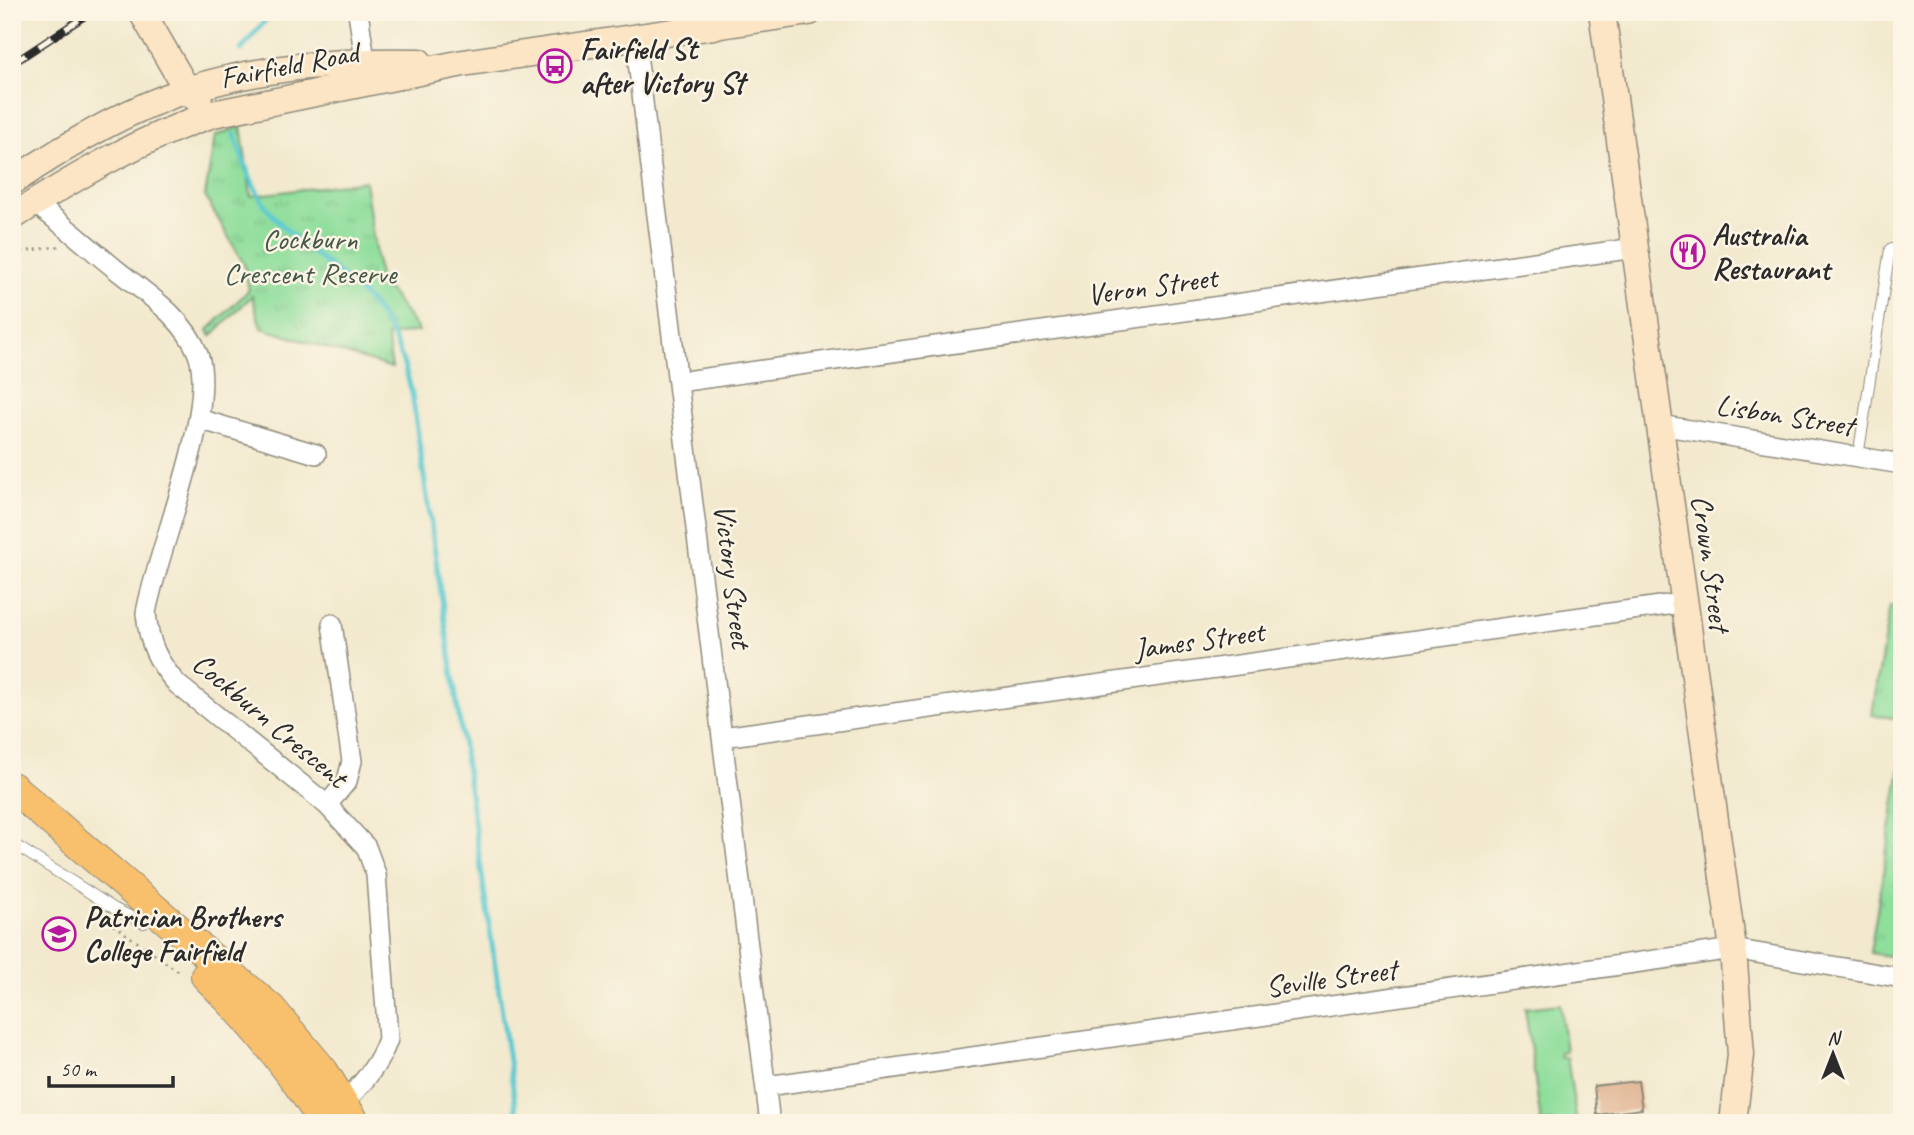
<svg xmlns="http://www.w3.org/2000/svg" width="1914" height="1135" viewBox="0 0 1914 1135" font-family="Caveat,sans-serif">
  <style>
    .green { fill: #90de9c; stroke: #5e8464; stroke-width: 2 }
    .park { fill: url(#park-tufts); stroke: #5e8464; stroke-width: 2 }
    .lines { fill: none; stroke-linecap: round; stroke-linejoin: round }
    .stream { stroke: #5cc9d0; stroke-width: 5 }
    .building { fill: #dfb08e }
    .lane-casing { stroke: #8e8a7c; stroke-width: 12 }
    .street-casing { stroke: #8e8a7c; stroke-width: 22 }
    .secondary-casing { stroke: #8e8a7c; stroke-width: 29 }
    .primary-casing { stroke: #8e8a7c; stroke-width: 32 }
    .path { stroke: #8e8a7c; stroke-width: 2.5; stroke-dasharray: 2 5; stroke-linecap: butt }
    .lane { stroke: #fff; stroke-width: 10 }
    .street { stroke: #fff; stroke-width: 19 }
    .secondary { stroke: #fce5c4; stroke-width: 26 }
    .primary { stroke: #f8bf6c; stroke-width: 30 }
    .rail-casing { stroke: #2b2b2b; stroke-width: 8 }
    .rail { stroke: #fcf5e5; stroke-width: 5; stroke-dasharray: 16; stroke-linecap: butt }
    .labels { text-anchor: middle; stroke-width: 5; stroke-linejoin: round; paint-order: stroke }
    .poi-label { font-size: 30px; font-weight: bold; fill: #2b2b2b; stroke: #fcf5e5; text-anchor: start }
    .street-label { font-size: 30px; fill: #2b2b2b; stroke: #fcf5e5 }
    .park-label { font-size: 30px; fill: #445847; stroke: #fcf5e5 }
  </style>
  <defs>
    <pattern id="park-tufts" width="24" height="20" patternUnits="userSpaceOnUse" patternTransform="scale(1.75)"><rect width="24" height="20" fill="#90de9c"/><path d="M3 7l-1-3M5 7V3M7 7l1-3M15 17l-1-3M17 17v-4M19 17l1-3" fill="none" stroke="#7cbf87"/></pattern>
  </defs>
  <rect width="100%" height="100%" fill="#fcf5e5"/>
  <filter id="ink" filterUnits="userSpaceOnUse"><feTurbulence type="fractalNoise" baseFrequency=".0143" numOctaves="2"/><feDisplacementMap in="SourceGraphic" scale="14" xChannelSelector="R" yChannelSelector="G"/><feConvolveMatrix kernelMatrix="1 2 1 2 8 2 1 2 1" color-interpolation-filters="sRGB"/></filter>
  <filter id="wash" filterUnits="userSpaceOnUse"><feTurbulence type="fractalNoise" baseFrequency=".00686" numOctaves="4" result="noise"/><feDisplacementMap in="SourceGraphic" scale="28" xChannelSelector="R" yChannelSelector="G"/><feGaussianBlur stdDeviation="1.57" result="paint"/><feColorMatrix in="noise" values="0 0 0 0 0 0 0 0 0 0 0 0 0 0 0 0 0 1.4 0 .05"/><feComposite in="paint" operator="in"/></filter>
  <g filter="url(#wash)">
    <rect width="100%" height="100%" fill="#f2e9ce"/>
    <!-- green -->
    <path class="green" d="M1560,1004L1566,1052L1560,1053L1561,1058L1567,1057L1577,1123H1541L1525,1008Z"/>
    <!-- park -->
    <path class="park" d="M241,126L251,196L365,181L379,277L419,331L387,336L392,368L261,328L252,296L211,336L208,330L249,290L244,264L205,196L215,136Z
      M1890,605L1902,607V719L1872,715Z
      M1902,757V958L1870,953Z"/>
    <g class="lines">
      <!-- stream -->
      <path class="stream" d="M241,50L272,12
        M234,134C243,159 251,186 267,208C294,244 331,263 362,294C391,322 403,356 412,394L518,1123"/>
    </g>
    <g id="blocks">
      <!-- building -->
      <path class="building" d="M1638,1081L1642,1109L1597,1115L1594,1086Z"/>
    </g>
  </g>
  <g filter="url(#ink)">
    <use href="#blocks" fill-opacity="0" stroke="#8e8a7c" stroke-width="2"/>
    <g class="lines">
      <defs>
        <path id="lane" d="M1858,457L1890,249L1902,251
          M1897,463L1902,436
          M12,843L115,909L144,923"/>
        <path id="street" d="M358,12L365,60
          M635,38L770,1123
          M34,203C62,223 86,245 113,267C143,292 183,315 198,354C218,409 157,550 146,613C149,644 157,661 177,684L327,805L366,847L376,874L388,1039C378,1069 357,1089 335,1112
          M678,382L1635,248
          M199,419L316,454
          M1659,425L1902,464
          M723,737L1682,603
          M327,805L347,781L352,761L332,624
          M767,1086L1733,949L1902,978"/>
        <path id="secondary" d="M142,12L187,90L199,101
          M1602,12L1733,949L1741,1055L1733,1123
          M12,182C65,146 125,110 187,90C260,67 343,60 419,62
          M12,217C77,176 139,139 213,114L463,63L809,12"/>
        <path id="primary" d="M12,787L271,1009L323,1071L355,1123
          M206,976C252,1021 290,1068 324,1123"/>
      </defs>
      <!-- lane casing -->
      <use href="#lane" class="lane-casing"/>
      <!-- street casing -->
      <use href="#street" class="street-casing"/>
      <!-- secondary casing -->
      <use href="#secondary" class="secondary-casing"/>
      <!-- primary casing -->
      <use href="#primary" class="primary-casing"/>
      <!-- path -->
      <path class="path" d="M12,23L32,12
        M15,253L60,246
        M108,921L182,974
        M1902,951V950"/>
      <!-- lane -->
      <use href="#lane" class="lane"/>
      <!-- street -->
      <use href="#street" class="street"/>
      <!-- secondary -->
      <use href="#secondary" class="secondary"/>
      <!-- primary -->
      <use href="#primary" class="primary"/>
      <defs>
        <path id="rail" d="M12,64L91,12"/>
      </defs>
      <!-- rail casing -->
      <use href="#rail" class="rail-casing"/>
      <!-- rail -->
      <use href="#rail" class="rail"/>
    </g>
  </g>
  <!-- icons -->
  <defs>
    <symbol id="bus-ring" viewBox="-11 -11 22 22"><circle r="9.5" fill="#fcf5e5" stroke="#b5179e" stroke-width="1.5"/><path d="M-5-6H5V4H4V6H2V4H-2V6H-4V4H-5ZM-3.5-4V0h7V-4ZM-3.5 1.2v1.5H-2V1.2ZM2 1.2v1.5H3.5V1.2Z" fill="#b5179e"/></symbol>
    <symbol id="restaurant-ring" viewBox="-11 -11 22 22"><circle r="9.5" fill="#fcf5e5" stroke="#b5179e" stroke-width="1.5"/><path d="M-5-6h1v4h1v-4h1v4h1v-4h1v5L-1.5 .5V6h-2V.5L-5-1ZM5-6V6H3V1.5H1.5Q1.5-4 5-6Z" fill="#b5179e"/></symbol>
    <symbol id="school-ring" viewBox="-11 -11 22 22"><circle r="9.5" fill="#fcf5e5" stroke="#b5179e" stroke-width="1.5"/><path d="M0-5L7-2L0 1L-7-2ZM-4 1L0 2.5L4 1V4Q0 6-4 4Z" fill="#b5179e"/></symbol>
  </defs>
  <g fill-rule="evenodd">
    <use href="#bus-ring" x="536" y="47" width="38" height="38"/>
    <use href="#restaurant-ring" x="1669" y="233" width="38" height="38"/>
    <use href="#school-ring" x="40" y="915" width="38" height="38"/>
  </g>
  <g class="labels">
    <!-- poi labels -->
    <g class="poi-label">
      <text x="580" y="59">Fairfield St<tspan x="580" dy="34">after Victory St</tspan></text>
      <text x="1712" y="245">Australia<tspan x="1712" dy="34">Restaurant</tspan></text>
      <text x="84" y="927">Patrician Brothers<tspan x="84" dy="34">College Fairfield</tspan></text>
    </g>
    <!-- street labels -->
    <g class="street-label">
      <text transform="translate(289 65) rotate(-11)" y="10">Fairfield Road</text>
      <text transform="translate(1152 286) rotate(-8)" y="10">Veron Street</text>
      <text transform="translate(1785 415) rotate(9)" y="10">Lisbon Street</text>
      <text transform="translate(1711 563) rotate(82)" y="10">Crown Street</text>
      <text transform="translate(733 576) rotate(83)" y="10">Victory Street</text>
      <text transform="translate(1199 640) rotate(-8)" y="10">James Street</text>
      <text transform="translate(270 720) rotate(40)" y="10">Cockburn Crescent</text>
      <text transform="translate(1331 978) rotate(-8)" y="10">Seville Street</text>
    </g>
    <!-- park labels -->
    <g class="park-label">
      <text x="310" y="249">Cockburn<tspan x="310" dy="34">Crescent Reserve</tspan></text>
    </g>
  </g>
  <!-- margin -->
  <rect width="1914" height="1135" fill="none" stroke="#fcf5e5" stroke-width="42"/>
  <!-- north arrow -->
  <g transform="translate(1833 1054)" stroke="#fcf5e5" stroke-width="5" paint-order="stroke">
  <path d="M0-5L12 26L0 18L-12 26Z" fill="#2b2b2b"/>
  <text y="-10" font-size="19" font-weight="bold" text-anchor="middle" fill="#2b2b2b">N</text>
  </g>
  <!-- scale -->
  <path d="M49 1076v10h124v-10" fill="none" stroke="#2b2b2b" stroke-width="3.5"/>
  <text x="60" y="1076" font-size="21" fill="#2b2b2b" stroke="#fcf5e5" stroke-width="5" paint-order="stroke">50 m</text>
</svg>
